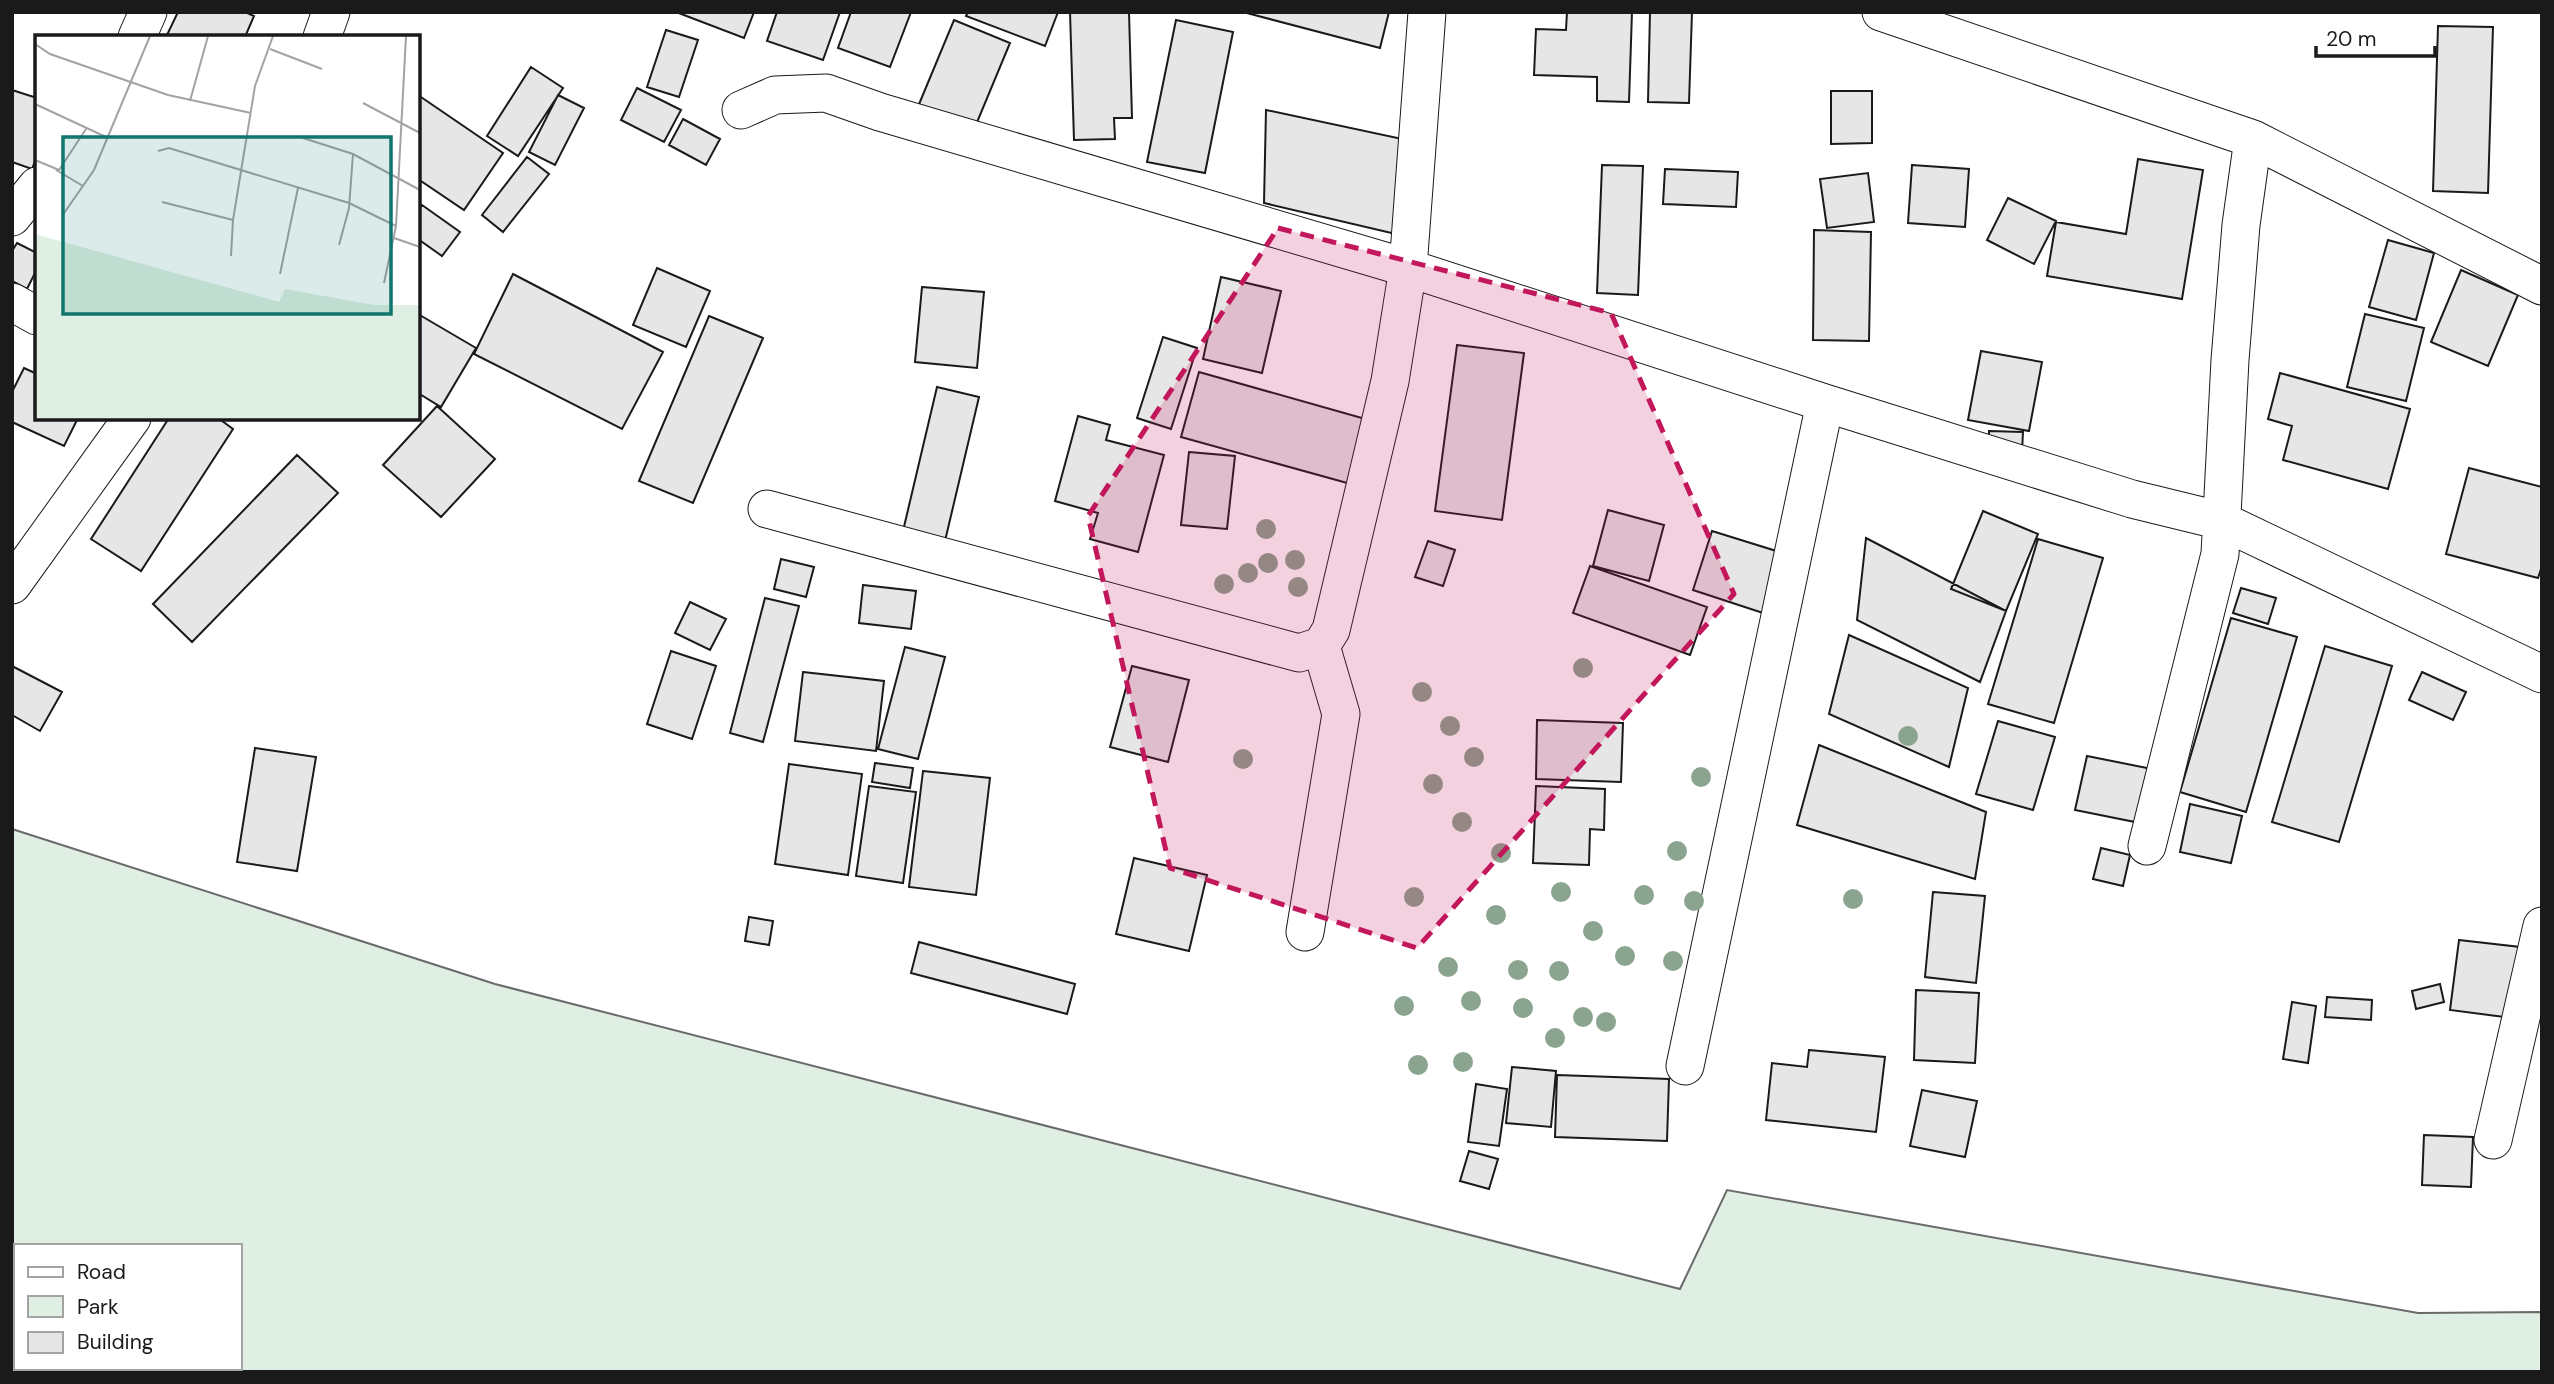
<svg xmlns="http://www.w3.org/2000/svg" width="2554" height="1384" viewBox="0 0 2554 1384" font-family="'DM Sans',sans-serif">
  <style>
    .green { fill: #e0efe3; stroke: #6a6a6a; stroke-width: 2; fill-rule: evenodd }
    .building { fill: #e6e6e6; stroke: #1a1a1a; stroke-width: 2 }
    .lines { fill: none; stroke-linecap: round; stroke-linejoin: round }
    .street-casing { stroke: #1a1a1a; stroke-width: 39 }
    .street { stroke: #fff; stroke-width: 37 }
    .tree { fill: #8aa48f }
    .marked { fill: #c2185b; fill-opacity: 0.2; stroke: #c2185b; stroke-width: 5; stroke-dasharray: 14 9; stroke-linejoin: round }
    .inset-road { fill: none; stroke: #a3a3a3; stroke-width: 2 }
    .view { fill: #0f766e; fill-opacity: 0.15; stroke: #0f766e; stroke-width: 3.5 }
    .inset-edge { fill: none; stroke: #1a1a1a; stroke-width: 3.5 }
  </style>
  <rect width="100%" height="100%" fill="#fff"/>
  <!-- green -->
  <path class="green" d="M12,829L495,984L1680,1289L1727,1190L2418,1313L2542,1312V1372H12ZM16,1246H240V1368H16Z"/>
  <!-- building -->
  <path class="building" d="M178,12H245L254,16L245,37H166Z
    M676,12H754L744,38Z
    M777,12H840L823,60L767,41Z
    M851,12H911L890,67L838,48Z
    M968,12H1058L1045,46L966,16Z
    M1070,12H1129L1132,118H1114L1115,139L1074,140Z
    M1243,12H1389L1380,48Z
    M1567,12H1632L1629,102L1597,101V77L1534,75L1536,29L1566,30Z
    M1650,12H1692L1689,103L1648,102Z
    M954,20L1010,43L973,132L917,109Z
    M1176,20L1233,32L1205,173L1147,162Z
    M2438,26L2493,27L2488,193L2433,191Z
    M666,30L698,40L679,97L647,87Z
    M531,67L563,88L518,156L487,136Z
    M637,88L681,110L664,142L621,120Z
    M12,90L37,98V156L32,169L12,162Z
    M1831,91H1872V143L1831,144Z
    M418,95L503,153L464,210L418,179Z
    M558,95L584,108L555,165L529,152Z
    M1266,110L1407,140L1400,235L1264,203Z
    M683,119L720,139L706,165L669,145Z
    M527,157L549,174L503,232L482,215Z
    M2138,159L2203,170L2182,299L2047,276L2056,222L2126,234Z
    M1602,165L1643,166L1638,295L1597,293Z
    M1912,165L1969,169L1965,227L1908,223Z
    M1665,169L1738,172L1736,207L1663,204Z
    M1868,173L1874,222L1827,228L1820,179Z
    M2008,198L2056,221L2034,264L1987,240Z
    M422,205L460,232L442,256L418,239V209Z
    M1814,230L1871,232L1869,341L1813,340Z
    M2388,240L2434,253L2416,320L2369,307Z
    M17,243L37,253V269L27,289L12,281V251Z
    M657,268L710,291L686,347L633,325Z
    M2461,270L2518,295L2488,366L2431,342Z
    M513,274L663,352L622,429L474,354Z
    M1221,277L1281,291L1262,373L1203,359Z
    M922,287L984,292L977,368L915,362Z
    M418,314L476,348L441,407L418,393Z
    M2365,314L2424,328L2406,401L2347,387Z
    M709,316L763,338L693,503L639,481Z
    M1163,337L1197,348L1171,429L1137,418Z
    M1457,345L1524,353L1502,520L1435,511Z
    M1981,351L2042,362L2029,431L1968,420Z
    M24,368L37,374V418H78L64,446L12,422V392Z
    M1199,372L1376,422L1358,486L1181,437Z
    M2280,373L2410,409L2388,489L2283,460L2292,426L2268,419Z
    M937,387L979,397L945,541L903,531Z
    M437,406L495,459L441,517L383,465Z
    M1078,416L1110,425L1106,440L1164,455L1138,552L1090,539L1098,513L1055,501Z
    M169,418H218L233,429L141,571L91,539Z
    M1989,431L2023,432L2022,452L1989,451Z
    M1189,452L1235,456L1227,529L1181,525Z
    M297,455L338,493L192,642L153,604Z
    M2469,468L2542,487V566L2538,578L2446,554Z
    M1608,510L1664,525L1649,581L1593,566Z
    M1983,511L2038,534L2006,611L1951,589Z
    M1712,531L1786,554L1766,614L1693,590Z
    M1866,538L2006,611L1980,682L1857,620Z
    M2038,539L2103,558L2054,723L1988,704Z
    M1428,541L1455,550L1443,586L1415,577Z
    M781,559L814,567L806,597L774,589Z
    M1590,566L1707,607L1690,655L1573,613Z
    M863,585L916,591L911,629L859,623Z
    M2241,588L2276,598L2268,624L2233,613Z
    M765,598L799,606L763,742L730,733Z
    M690,602L726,619L710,650L675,633Z
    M2231,618L2297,637L2246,812L2180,792Z
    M1849,635L1968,688L1949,767L1829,714Z
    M2325,646L2392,666L2339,842L2272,822Z
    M905,647L945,657L918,759L878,749Z
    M671,651L716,666L692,739L647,724Z
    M12,666L62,692L40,731L12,715Z
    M1132,666L1189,680L1168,762L1110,747Z
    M803,672L884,681L876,751L795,741Z
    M2422,672L2466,692L2453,720L2409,700Z
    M1537,720L1623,723L1621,782L1536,779Z
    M1998,721L2055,737L2033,810L1976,794Z
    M1819,745L1986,812L1975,879L1797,825Z
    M255,748L316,757L297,871L237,862Z
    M2087,756L2152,769L2140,823L2075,810Z
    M875,763L913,768L910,788L872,782Z
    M789,764L862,774L848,875L775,864Z
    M923,771L990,778L976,895L909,887Z
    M869,786L916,792L903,883L856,876Z
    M1536,786L1605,789L1604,830L1590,829L1589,865L1533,863Z
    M2190,804L2242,816L2231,863L2180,852Z
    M2101,848L2130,855L2123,886L2093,879Z
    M1134,858L1207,875L1189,951L1116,934Z
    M1933,892L1985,896L1976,983L1925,977Z
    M749,917L773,921L769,945L745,941Z
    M2459,940L2520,947L2512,1018L2450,1010Z
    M919,942L1075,984L1067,1014L911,973Z
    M2440,984L2444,1002L2416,1009L2412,991Z
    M1916,990L1979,993L1975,1063L1914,1060Z
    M2327,997L2372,1000L2371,1020L2325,1017Z
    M2292,1002L2316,1006L2308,1063L2283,1059Z
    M1809,1050L1885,1057L1876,1132L1766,1120L1772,1063L1807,1067Z
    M1512,1067L1556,1071L1551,1127L1506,1123Z
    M1557,1075L1669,1079L1667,1141L1555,1137Z
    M1476,1084L1507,1089L1499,1146L1468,1142Z
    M1922,1090L1977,1101L1965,1157L1910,1146Z
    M2424,1135L2473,1137L2471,1187L2422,1185Z
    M1469,1151L1498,1159L1489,1189L1460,1181Z"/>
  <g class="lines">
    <defs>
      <path id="street" d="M1881,12L2253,139L2542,286
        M137,37L148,12
        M322,37L331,12
        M741,110L775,95L826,93L880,112L1408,268L1825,403L2132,499L2222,521L2542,674
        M12,217L37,186
        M12,302L37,316
        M767,509L1299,653L1321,646L1331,630L1390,381L1408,268L1427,12
        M12,585L132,418
        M2147,846L2220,554L2230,360L2241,225L2253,139
        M1305,932L1341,714L1321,646
        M1685,1066L1825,403
        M2493,1140L2542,926"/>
    </defs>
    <!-- street casing -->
    <use href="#street" class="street-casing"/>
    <!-- street -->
    <use href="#street" class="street"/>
  </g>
  <!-- trees -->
  <g class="tree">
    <circle cx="1266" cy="529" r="10"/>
    <circle cx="1295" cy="560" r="10"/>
    <circle cx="1268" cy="563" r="10"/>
    <circle cx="1248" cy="573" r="10"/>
    <circle cx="1224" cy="584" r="10"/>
    <circle cx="1298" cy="587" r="10"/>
    <circle cx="1583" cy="668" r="10"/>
    <circle cx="1422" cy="692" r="10"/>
    <circle cx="1450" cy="726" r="10"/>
    <circle cx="1908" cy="736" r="10"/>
    <circle cx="1474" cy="757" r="10"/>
    <circle cx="1243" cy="759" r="10"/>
    <circle cx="1701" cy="777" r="10"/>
    <circle cx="1433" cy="784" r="10"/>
    <circle cx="1462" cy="822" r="10"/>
    <circle cx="1677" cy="851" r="10"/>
    <circle cx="1501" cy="853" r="10"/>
    <circle cx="1561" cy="892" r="10"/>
    <circle cx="1644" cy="895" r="10"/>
    <circle cx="1414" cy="897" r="10"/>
    <circle cx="1853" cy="899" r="10"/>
    <circle cx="1694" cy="901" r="10"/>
    <circle cx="1496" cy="915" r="10"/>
    <circle cx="1593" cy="931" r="10"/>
    <circle cx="1625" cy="956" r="10"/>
    <circle cx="1673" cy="961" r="10"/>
    <circle cx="1448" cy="967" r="10"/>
    <circle cx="1518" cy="970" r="10"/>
    <circle cx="1559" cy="971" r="10"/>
    <circle cx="1471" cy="1001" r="10"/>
    <circle cx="1404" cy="1006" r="10"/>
    <circle cx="1523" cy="1008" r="10"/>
    <circle cx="1583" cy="1017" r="10"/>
    <circle cx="1606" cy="1022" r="10"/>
    <circle cx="1555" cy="1038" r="10"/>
    <circle cx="1463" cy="1062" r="10"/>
    <circle cx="1418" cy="1065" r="10"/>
  </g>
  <!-- marked area -->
  <path class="marked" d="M1278,228L1611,313L1734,594L1417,948L1170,868L1088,516Z"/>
  <!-- overview -->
  <g transform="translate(35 35)">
    <rect width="385" height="385" fill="#fff"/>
    <path d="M0,199L244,267L250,254L339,270H385V384H0Z" fill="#e0efe3"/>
    <path class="inset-road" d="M0,9L15,19L133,60L216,78M235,14L287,34M155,66L173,1M328,68L385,98M0,69L71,102M268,103L318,119L385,155M123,116L134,113L314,168L361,191M0,125L24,135L51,94M21,135L48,151M127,167L198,185L220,51L238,1M27,181L59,135L115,1M359,203L385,212M304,210L314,173L318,119M196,221L198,185M245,239L263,153M349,248L361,191L371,1"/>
    <path class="view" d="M28,102H356V279H28Z"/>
    <rect width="385" height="385" class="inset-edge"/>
  </g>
  <!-- border -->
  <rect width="2554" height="1384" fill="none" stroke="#1a1a1a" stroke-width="28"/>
  <!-- legend -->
  <rect x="14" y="1244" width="228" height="126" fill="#ffffff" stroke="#a3a3a3" stroke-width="2"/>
  <rect x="28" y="1267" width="35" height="10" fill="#ffffff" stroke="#a3a3a3" stroke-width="2"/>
  <text x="77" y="1279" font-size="21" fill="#1a1a1a">Road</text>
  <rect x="28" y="1296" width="35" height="21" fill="#e0efe3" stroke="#a3a3a3" stroke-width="2"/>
  <text x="77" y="1314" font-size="21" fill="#1a1a1a">Park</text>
  <rect x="28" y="1332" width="35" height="21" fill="#e6e6e6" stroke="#a3a3a3" stroke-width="2"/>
  <text x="77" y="1349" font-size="21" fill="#1a1a1a">Building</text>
  <!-- scale -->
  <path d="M2316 46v10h119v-10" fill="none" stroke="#1a1a1a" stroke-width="3.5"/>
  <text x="2326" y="46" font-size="21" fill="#1a1a1a" stroke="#ffffff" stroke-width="5" paint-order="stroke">20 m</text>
</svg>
